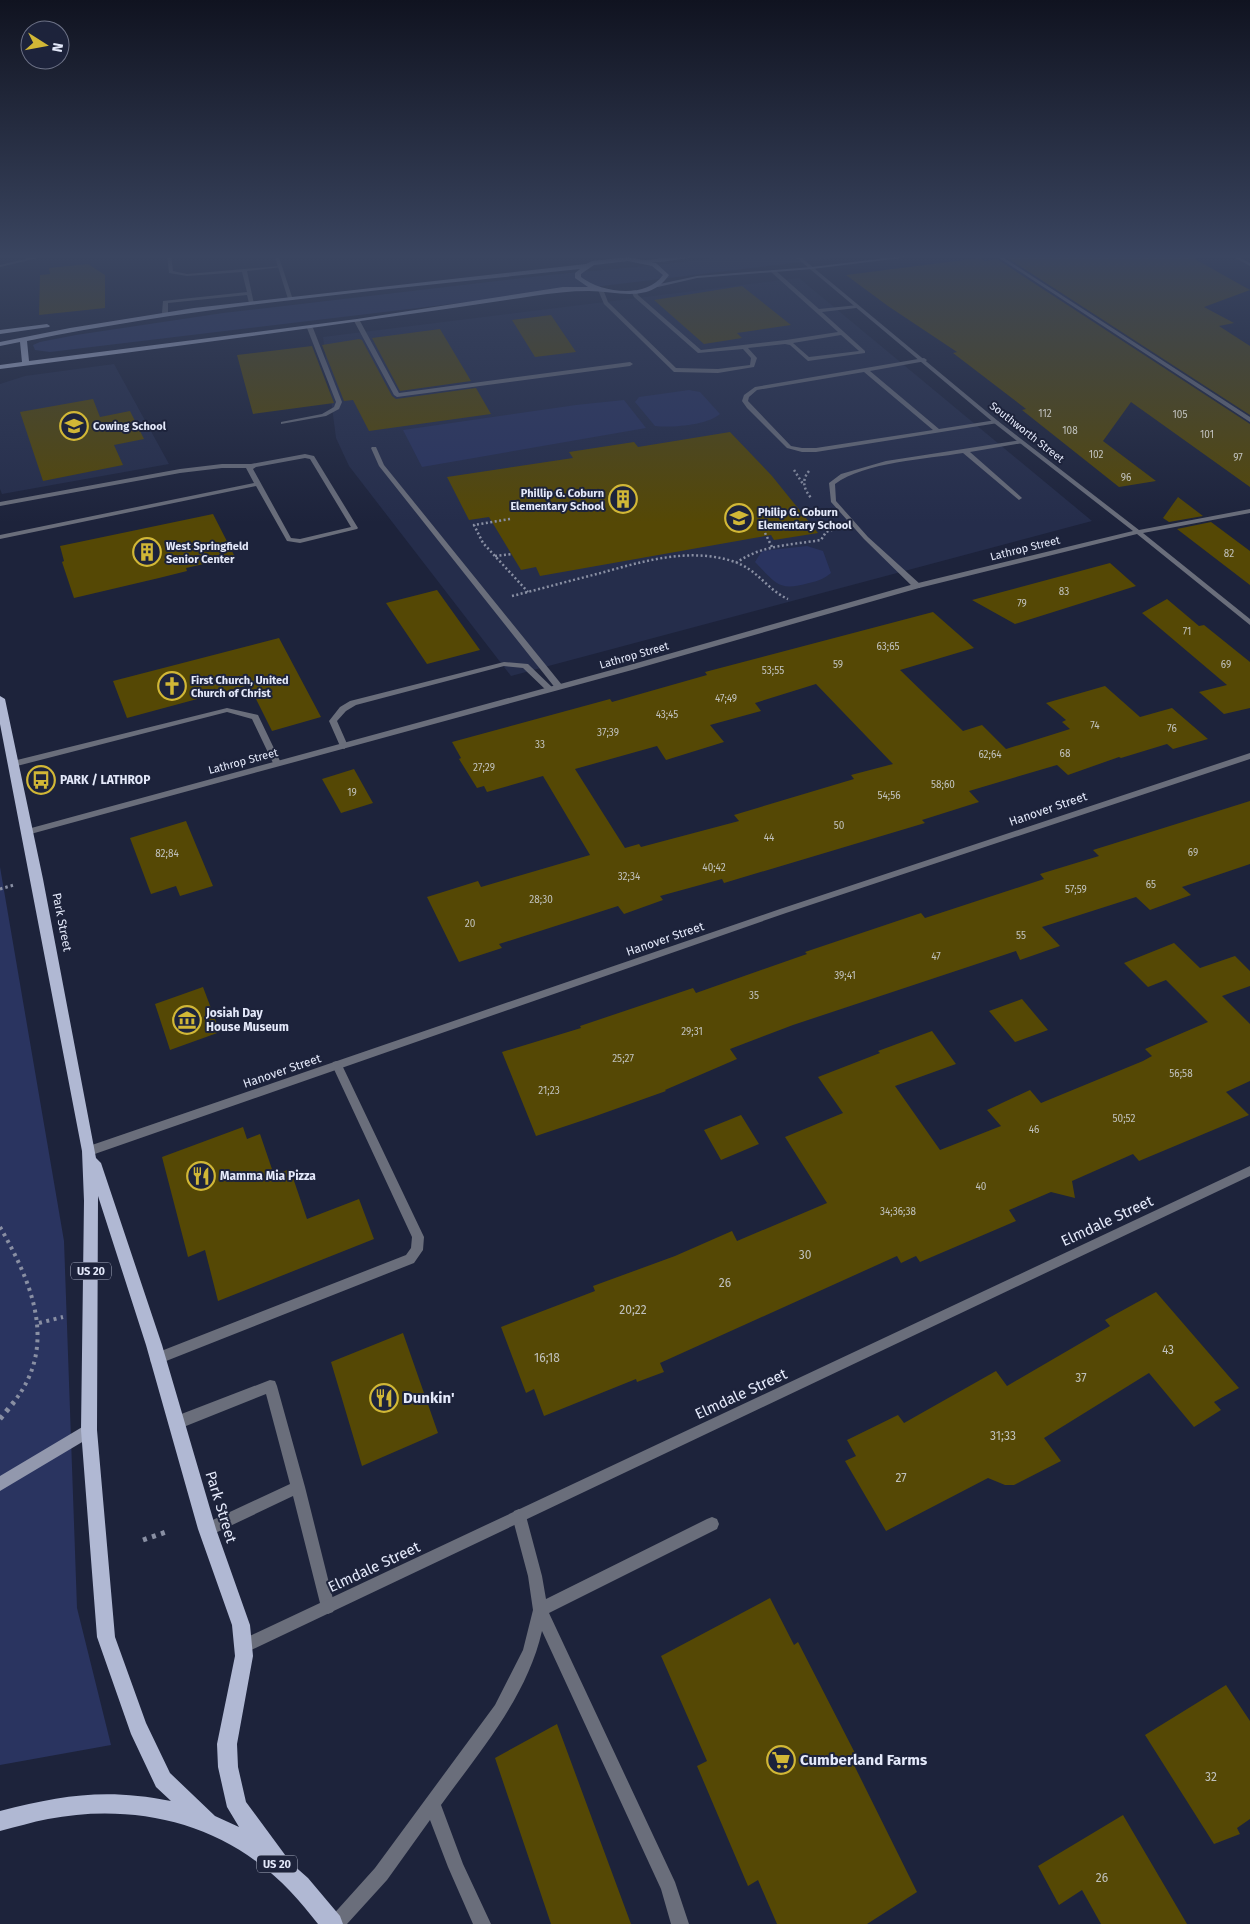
<svg xmlns="http://www.w3.org/2000/svg" width="1250" height="1924" viewBox="0 0 1250 1924" font-family="'Fira Sans',sans-serif">
  <style>
    .built { fill: #252d4b }
    .green { fill: #2a3460 }
    .building { fill: #554805; fill-rule: evenodd }
    .lines { fill: none; stroke-linecap: round; stroke-linejoin: round }
    .path-far3 { stroke: #898fa3; stroke-width: 2.5; stroke-dasharray: 2 2.5; stroke-linecap: butt }
    .path-far2 { stroke: #898fa3; stroke-width: 3; stroke-dasharray: 2.5 3; stroke-linecap: butt }
    .path-far1 { stroke: #898fa3; stroke-width: 4; stroke-dasharray: 3 4.5; stroke-linecap: butt }
    .path { stroke: #898fa3; stroke-width: 5; stroke-dasharray: 4 5.5; stroke-linecap: butt }
    .lane { fill: #6a6e7b; fill-rule: evenodd }
    .street { fill: #6a6e7b; fill-rule: evenodd }
    .secondary { fill: #9298ad; fill-rule: evenodd }
    .primary { fill: #b0b8d3; fill-rule: evenodd }
    .labels { text-anchor: middle; stroke-width: 4; stroke-linejoin: round; paint-order: stroke }
    .number-label { font-size: 10px; fill: #c0c1bd }
    .far-poi-label { font-size: 11px; font-weight: bold; fill: #e4e9fa; stroke: #1d233b; text-anchor: start }
    .far-street-label { font-size: 11px; fill: #e4e9fa; stroke: #1d233b }
    .shield { fill: #1d233b; stroke: #a8aec1; stroke-width: 1 }
    .shield-label { font-size: 11px; font-weight: bold; fill: #e4e9fa }
    .poi-label { font-size: 12px; font-weight: bold; fill: #e4e9fa; stroke: #1d233b; text-anchor: start }
    .street-label { font-size: 12px; fill: #e4e9fa; stroke: #1d233b }
    .near-number-label { font-size: 12px; fill: #c0c1bd }
    .near-street-label { font-size: 15px; fill: #e4e9fa; stroke: #1d233b }
    .near-poi-label { font-size: 15px; font-weight: bold; fill: #e4e9fa; stroke: #1d233b; text-anchor: start }
  </style>
  <rect width="100%" height="100%" fill="#1d233b"/>
  <!-- built -->
  <path class="built" d="M799,278L1092,521L511,676L349,466L336,438L323,337Z
    M114,364L169,464L2,494L0,489V384L25,376Z"/>
  <!-- green -->
  <path class="green" d="M748,254H869L50,352L35,350L33,345L40,342L76,335L223,313L549,275L657,265Z
    M689,390L700,392L720,414C708,425 672,428 655,426L635,402L639,397Z
    M624,400L646,428L422,467L403,430L576,405Z
    M807,546L823,551L831,573C824,579 818,581 809,583C778,592 776,583 755,562L762,551Z
    M0,867L64,1241L77,1608L111,1745L0,1765Z"/>
  <!-- building -->
  <path class="building" d="M1024,254H1186L1250,290L1204,307L1234,323L1219,326L1250,346V415L1006,257Z
    M980,258L985,261L997,259L1250,424V487L1131,402L1103,441L1156,481L1119,487L1022,410L1026,409L953,353L957,352L888,306L846,275Z
    M88,264L105,275V308L39,315L40,275L50,274L49,268Z
    M742,286L791,325L737,333L742,338L704,344L654,300Z
    M551,315L576,352L535,357L512,320Z
    M440,329L471,381L400,391L372,338Z
    M359,339L362,340L392,396L396,399L476,388L491,414L369,431L353,400L344,401L322,345Z
    M312,346L334,403L253,414L237,355Z
    M93,399L100,417L130,411L144,439L114,445L123,465L43,481L20,412Z
    M730,432L772,476L818,533L774,540L771,535L540,576L536,567L521,570L489,517L469,520L447,477L573,458L569,452L634,442L638,447Z
    M1178,497L1203,516L1169,522L1163,518Z
    M213,514L235,557L186,568L187,571L159,578L74,598L62,562L64,561L60,546Z
    M1211,522L1250,551V585L1177,529Z
    M1110,563L1136,586L1015,624L972,600Z
    M437,590L480,650L427,664L386,603Z
    M1167,599L1199,626L1204,625L1250,662V708L1224,714L1199,692L1227,685L1142,613Z
    M933,612L974,648L900,670L963,731L982,725L1006,749L1070,729L1062,722L1066,720L1046,703L1105,686L1140,717L1172,708L1208,739L1173,749L1167,744L1121,758L1119,757L1068,775L1057,765L969,791L979,802L922,820L925,823L724,883L722,879L660,896L663,900L624,914L618,906L499,944L502,948L459,962L427,897L478,881L481,887L590,855L543,776L487,792L484,786L477,788L459,759L461,758L452,742L610,699L612,702L707,675L705,672ZM816,684L893,764L851,775L854,779L734,815L739,821L641,847L639,844L625,848L575,769L657,746L666,760L724,742L710,725L761,711L755,703Z
    M279,638L321,717L272,731L249,685L127,718L113,681Z
    M354,769L373,803L341,813L322,779Z
    M1250,801V864L1182,887L1191,895L1150,910L1136,897L1042,927L1060,946L1020,960L1016,951L793,1025L730,1049L737,1059L665,1090L666,1091L593,1117L536,1136L502,1052L581,1028L580,1026L693,988L696,993L807,954L805,952L921,913L925,918L1044,879L1040,874L1099,856L1093,850Z
    M186,821L213,886L180,896L176,886L151,894L130,838Z
    M1174,943L1200,968L1235,956L1250,971V986L1222,996L1250,1024V1081L1226,1092L1249,1115L1139,1161L1133,1154L1072,1181L1075,1198L1051,1192L1009,1210L1016,1221L920,1262L916,1256L901,1263L897,1256L660,1363L664,1372L637,1382L636,1379L544,1416L534,1389L526,1393L501,1327L595,1291L593,1286L675,1256L732,1231L737,1241L827,1203L785,1137L843,1113L818,1077L880,1053L878,1051L932,1031L956,1064L895,1086L940,1150L1001,1126L987,1110L1030,1090L1041,1103L1143,1061L1152,1056L1145,1049L1208,1022L1166,980L1148,987L1124,963Z
    M203,987L220,1032L170,1050L155,1004Z
    M1022,999L1048,1030L1015,1042L989,1011Z
    M741,1115L759,1144L721,1160L704,1130Z
    M243,1127L247,1139L260,1134L274,1175L290,1169L307,1219L359,1199L374,1239L218,1301L205,1250L188,1257L162,1157Z
    M1156,1292L1239,1388L1214,1402L1221,1410L1194,1427L1149,1373L1044,1438L1061,1461L1014,1485H1005L988,1478L886,1531L845,1461L856,1456L847,1440L898,1415L904,1423L996,1371L1007,1386L1110,1326L1105,1320Z
    M403,1333L438,1433L362,1466L331,1362Z
    M770,1598L794,1645L798,1642L858,1759L852,1761L917,1892L867,1924H777L758,1880L748,1886L697,1766L707,1761L661,1656Z
    M1226,1685L1250,1721V1819L1237,1828L1240,1834L1214,1844L1145,1735Z
    M557,1724L631,1924H551L495,1758Z
    M1123,1815L1187,1924H1101L1082,1890L1059,1905L1038,1866Z"/>
  <g class="lines">
    <!-- path-far3 -->
    <path class="path-far3" d="M794,470L803,484
      M809,471C801,481 804,489 811,498
      M510,519L474,525L483,543L528,592
      M765,533L772,547
      M495,556L512,554
      M736,563C761,545 791,545 821,540L826,532L832,530
      M512,596C540,589 569,581 597,574C641,562 687,547 732,561C758,569 767,590 788,599"/>
    <!-- path-far2 -->
    <path class="path-far2" d="M0,889L14,885"/>
    <!-- path-far1 -->
    <path class="path-far1" d="M0,1227C32,1283 59,1346 13,1403
      M39,1323L63,1317"/>
    <!-- path -->
    <path class="path" d="M0,1419L14,1402
      M143,1540L169,1531"/>
    <!-- lane -->
    <path class="lane" d="M56,254H73L38,258L0,267V265L38,256Z
      M167,254H171L173,271L187,274L280,266L282,267L247,271L254,304L249,303L247,295L168,303V313L165,315L162,313L163,301L247,292L242,272L187,276L169,273Z
      M771,270H775L819,309L858,305L856,308L822,312L865,351V353L808,361L790,345L785,344L748,348L757,358L754,367L718,373L674,372L604,304L598,290L603,289L608,302L676,368L718,369L750,365L751,358L743,349L698,353L634,297L631,291L636,290L638,295L701,350L786,340L838,332L771,272ZM841,335L859,351L809,357L793,343Z
      M357,319L360,321L399,393L630,362L633,364L630,366L397,397L394,395L354,321Z
      M310,326L313,328L342,402L339,409L326,416L281,424V422L322,414L334,407L336,402L307,328Z
      M924,358L927,360L926,361L870,371L939,429L996,420L999,422L998,423L816,452H802L787,448L747,408L742,401L744,395L755,387ZM864,372L933,430L816,448H802L791,446L748,401L749,397L757,390Z
      M1021,440L1024,442L1023,443L970,452L1021,497L1022,498L1019,500L963,453C927,459 865,462 835,484L836,501L868,537L920,584V588H914L864,539L831,502L829,483L841,474L886,461Z
      M372,447H376L384,465L562,685V689H556L379,466L371,448Z
      M305,454L314,456L358,528L357,529L300,543L287,541L256,486L0,539V535L254,483L246,468H222L180,473L0,506V502L180,469L222,464H251ZM305,458L310,459L351,527L300,539L291,538L253,469L256,467Z
      M504,662L528,664L554,689L553,691H547L523,668L504,666L356,705L346,711L337,721L348,746L344,749L340,746L329,721L340,707L350,701Z
      M227,708L258,715L281,763L280,765H274L273,763L252,719L227,712L13,767L9,764L13,761Z
      M337,1061L341,1062L342,1065L424,1237L423,1250L414,1263L156,1365L151,1363L150,1359L151,1355L406,1255L411,1248L412,1237L332,1065L333,1062Z
      M270,1380L275,1381L277,1386L305,1487L335,1607L333,1612L328,1614L323,1612L321,1607L293,1496L207,1537L202,1535L200,1530L202,1525L290,1484L266,1394L176,1430L171,1428L169,1423L171,1418Z
      M519,1509L524,1511L526,1516L542,1576L546,1599L707,1519L712,1517L717,1519L719,1524L717,1529L549,1613L675,1882L689,1924H671L661,1889L542,1631C527,1697 480,1751 441,1805L463,1864L491,1924H473L448,1867L430,1820L387,1880L347,1924H327L330,1918L375,1868L495,1705L523,1650L533,1610L528,1576L512,1516L514,1511Z"/>
    <!-- street -->
    <path class="street" d="M274,254H278L293,300L288,299Z
      M792,254H797L998,421L1139,530L1250,509V513L1143,533L1250,619V625L1137,534L919,588L632,670L27,835L24,834L22,832L24,830L626,666L914,584L1133,531L994,423Z
      M993,254H998L1250,417V422Z
      M1228,254H1233L1250,263V266Z
      M1250,753V759L786,913L89,1156L85,1154L83,1151L85,1148L89,1146L780,909Z
      M1250,1166V1176L249,1651L244,1654L239,1651L236,1646L239,1641Z"/>
    <!-- secondary -->
    <path class="secondary" d="M703,254H716L661,262H639L637,261Z
      M919,254H933L812,269L697,278L658,287L655,285L697,276L812,267Z
      M89,1423L94,1425L96,1430L94,1435L0,1491V1476Z"/>
    <!-- primary -->
    <path class="primary" d="M628,257L656,263L669,275C649,304 618,291 589,291C570,291 552,293 533,296C355,323 178,346 0,369V365L22,362L20,342L0,346V342L70,328L194,308L586,264L592,261ZM628,261L652,266L663,275C646,299 602,293 581,277V274L594,265ZM580,269L575,273V278L588,287H563L357,319L29,361L27,341C209,304 395,289 580,269Z
      M47,324L50,326L49,327L0,334V330Z
      M0,696L5,699L43,879L96,1158L101,1163L162,1345L216,1529L250,1625L253,1656L237,1744L238,1767L246,1802L291,1863L308,1878L340,1916L343,1924H318C300,1901 281,1879 257,1862C198,1817 120,1805 48,1819C32,1822 16,1827 0,1831V1811C63,1795 106,1788 171,1801L156,1787L131,1734L97,1637L81,1430L84,1201L82,1151L0,724ZM98,1196L146,1345L198,1529L232,1625L235,1656L217,1744L218,1767L227,1807L239,1827L215,1816L170,1773L146,1723L115,1637L97,1430Z"/>
  </g>
  <!-- sky -->
  <linearGradient id="sky" x2="0" y2="1"><stop stop-color="#101320"/><stop offset="0.49" stop-color="#3a4560"/><stop offset="1" stop-color="#3a4560" stop-opacity="0"/></linearGradient>
  <rect width="1250" height="523" fill="url(#sky)"/>
  <!-- icons -->
  <defs>
    <symbol id="school-ring" viewBox="-11 -11 22 22"><circle r="9.5" fill="#1d233b" stroke="#d1b736" stroke-width="1.5"/><path d="M0-5L7-2L0 1L-7-2ZM-4 1L0 2.5L4 1V4Q0 6-4 4Z" fill="#d1b736"/></symbol>
    <symbol id="building-ring" viewBox="-11 -11 22 22"><circle r="9.5" fill="#1d233b" stroke="#d1b736" stroke-width="1.5"/><path d="M-4-6H4V6H1V3H-1V6H-4ZM-2.5-4.3h1.7v1.8h-1.7ZM.8-4.3h1.7v1.8H.8ZM-2.5-1h1.7V.8h-1.7ZM.8-1h1.7V.8H.8Z" fill="#d1b736"/></symbol>
    <symbol id="church-ring" viewBox="-11 -11 22 22"><circle r="9.5" fill="#1d233b" stroke="#d1b736" stroke-width="1.5"/><path d="M-1.2-6h2.4v3.5h3.3v2.4h-3.3V6h-2.4V-.1h-3.3v-2.4h3.3Z" fill="#d1b736"/></symbol>
    <symbol id="bus-ring" viewBox="-11 -11 22 22"><circle r="9.5" fill="#1d233b" stroke="#d1b736" stroke-width="1.5"/><path d="M-5-6H5V4H4V6H2V4H-2V6H-4V4H-5ZM-3.5-4V0h7V-4ZM-3.5 1.2v1.5H-2V1.2ZM2 1.2v1.5H3.5V1.2Z" fill="#d1b736"/></symbol>
    <symbol id="museum-ring" viewBox="-11 -11 22 22"><circle r="9.5" fill="#1d233b" stroke="#d1b736" stroke-width="1.5"/><path d="M0-6L6-3V-2H-6V-3ZM-5-1h2V3h-2ZM-1-1h2V3h-2ZM3-1h2V3H3ZM-6 4H6V6H-6Z" fill="#d1b736"/></symbol>
    <symbol id="restaurant-ring" viewBox="-11 -11 22 22"><circle r="9.5" fill="#1d233b" stroke="#d1b736" stroke-width="1.5"/><path d="M-5-6h1v4h1v-4h1v4h1v-4h1v5L-1.5 .5V6h-2V.5L-5-1ZM5-6V6H3V1.5H1.5Q1.5-4 5-6Z" fill="#d1b736"/></symbol>
    <symbol id="supermarket-ring" viewBox="-11 -11 22 22"><circle r="9.5" fill="#1d233b" stroke="#d1b736" stroke-width="1.5"/><path d="M-6-5.5h2.5l.6 2H6L4.5 2H-2.5L-4.4-4H-6ZM-1.5 3.2a1.3 1.3 0 1 0 .1 0ZM3 3.2a1.3 1.3 0 1 0 .1 0Z" fill="#d1b736"/></symbol>
  </defs>
  <g fill-rule="evenodd">
    <use href="#school-ring" x="58" y="410" width="32" height="32"/>
    <use href="#building-ring" x="607" y="483" width="32" height="32"/>
    <use href="#school-ring" x="723" y="502" width="32" height="32"/>
    <use href="#building-ring" x="131" y="536" width="32" height="32"/>
    <use href="#church-ring" x="156" y="670" width="32" height="32"/>
    <use href="#bus-ring" x="25" y="764" width="32" height="32"/>
    <use href="#museum-ring" x="171" y="1004" width="32" height="32"/>
    <use href="#restaurant-ring" x="185" y="1160" width="32" height="32"/>
    <use href="#restaurant-ring" x="368" y="1382" width="32" height="32"/>
    <use href="#supermarket-ring" x="765" y="1744" width="32" height="32"/>
  </g>
  <g class="labels">
    <!-- number labels -->
    <g class="number-label">
      <text x="1045" y="417">112</text>
      <text x="1180" y="418">105</text>
      <text x="1070" y="434">108</text>
      <text x="1207" y="438">101</text>
      <text x="1096" y="458">102</text>
      <text x="1238" y="461">97</text>
      <text x="1126" y="481">96</text>
      <text x="1229" y="557">82</text>
      <text x="1064" y="595">83</text>
      <text x="1022" y="607">79</text>
      <text x="1187" y="635">71</text>
      <text x="888" y="650">63;65</text>
      <text x="838" y="668">59</text>
      <text x="1226" y="668">69</text>
      <text x="773" y="674">53;55</text>
      <text x="726" y="702">47;49</text>
      <text x="667" y="718">43;45</text>
      <text x="1095" y="729">74</text>
      <text x="1172" y="732">76</text>
      <text x="608" y="736">37;39</text>
      <text x="540" y="748">33</text>
      <text x="1065" y="757">68</text>
      <text x="990" y="758">62;64</text>
      <text x="484" y="771">27;29</text>
      <text x="943" y="788">58;60</text>
      <text x="352" y="796">19</text>
      <text x="889" y="799">54;56</text>
      <text x="839" y="829">50</text>
      <text x="769" y="841">44</text>
      <text x="1193" y="856">69</text>
      <text x="167" y="857">82;84</text>
      <text x="714" y="871">40;42</text>
      <text x="629" y="880">32;34</text>
      <text x="1151" y="888">65</text>
      <text x="1076" y="893">57;59</text>
      <text x="541" y="903">28;30</text>
      <text x="470" y="927">20</text>
      <text x="1021" y="939">55</text>
      <text x="936" y="960">47</text>
      <text x="845" y="979">39;41</text>
      <text x="754" y="999">35</text>
      <text x="692" y="1035">29;31</text>
      <text x="623" y="1062">25;27</text>
      <text x="1181" y="1077">56;58</text>
      <text x="549" y="1094">21;23</text>
      <text x="1124" y="1122">50;52</text>
      <text x="1034" y="1133">46</text>
      <text x="981" y="1190">40</text>
      <text x="898" y="1215">34;36;38</text>
    </g>
    <!-- far-poi labels -->
    <g class="far-poi-label">
      <text x="93" y="430">Cowing School</text>
      <text x="604" y="497" text-anchor="end">Phillip G. Coburn<tspan x="604" dy="13">Elementary School</tspan></text>
      <text x="758" y="516">Philip G. Coburn<tspan x="758" dy="13">Elementary School</tspan></text>
      <text x="166" y="550">West Springfield<tspan x="166" dy="13">Senior Center</tspan></text>
      <text x="191" y="684">First Church, United<tspan x="191" dy="13">Church of Christ</tspan></text>
    </g>
    <!-- far-street labels -->
    <g class="far-street-label">
      <text transform="translate(1027 432) rotate(38)" y="4">Southworth Street</text>
      <text transform="translate(1025 548) rotate(-14)" y="4">Lathrop Street</text>
      <text transform="translate(634 655) rotate(-16)" y="4">Lathrop Street</text>
      <text transform="translate(243 761) rotate(-15)" y="4">Lathrop Street</text>
    </g>
    <!-- shield labels -->
    <g class="shield">
      <rect x="71" y="1262.5" width="40" height="17" rx="4"/>
      <rect x="257" y="1855.5" width="40" height="17" rx="4"/>
    </g>
    <g class="shield-label">
      <text x="91" y="1275">US 20</text>
      <text x="277" y="1868">US 20</text>
    </g>
    <!-- poi labels -->
    <g class="poi-label">
      <text x="60" y="784">PARK / LATHROP</text>
      <text x="206" y="1017">Josiah Day<tspan x="206" dy="14">House Museum</tspan></text>
      <text x="220" y="1180">Mamma Mia Pizza</text>
    </g>
    <!-- street labels -->
    <g class="street-label">
      <text transform="translate(1048 809) rotate(-19)" y="4">Hanover Street</text>
      <text transform="translate(62 922) rotate(79)" y="4">Park Street</text>
      <text transform="translate(665 939) rotate(-19)" y="4">Hanover Street</text>
      <text transform="translate(282 1071) rotate(-19)" y="4">Hanover Street</text>
    </g>
    <!-- near-number labels -->
    <g class="near-number-label">
      <text x="805" y="1259">30</text>
      <text x="725" y="1287">26</text>
      <text x="633" y="1314">20;22</text>
      <text x="1168" y="1354">43</text>
      <text x="547" y="1362">16;18</text>
      <text x="1081" y="1382">37</text>
      <text x="1003" y="1440">31;33</text>
      <text x="901" y="1482">27</text>
      <text x="1211" y="1781">32</text>
      <text x="1102" y="1882">26</text>
    </g>
    <!-- near-street labels -->
    <g class="near-street-label">
      <text transform="translate(1107 1221) rotate(-25)" y="5">Elmdale Street</text>
      <text transform="translate(741 1394) rotate(-25)" y="5">Elmdale Street</text>
      <text transform="translate(221 1507) rotate(73)" y="5">Park Street</text>
      <text transform="translate(374 1567) rotate(-25)" y="5">Elmdale Street</text>
    </g>
    <!-- near-poi labels -->
    <g class="near-poi-label">
      <text x="403" y="1403">Dunkin'</text>
      <text x="800" y="1765">Cumberland Farms</text>
    </g>
  </g>
  <!-- north arrow -->
  <g transform="translate(45 45) rotate(101)"><circle r="24" fill="#1d233b" stroke="#6d7287"/>
  <path d="M0-4L9 19L0 12L-9 19Z" fill="#d1b736"/>
  <text y="-8" font-size="14" font-weight="bold" text-anchor="middle" fill="#e4e9fa">N</text>
  </g>
</svg>
